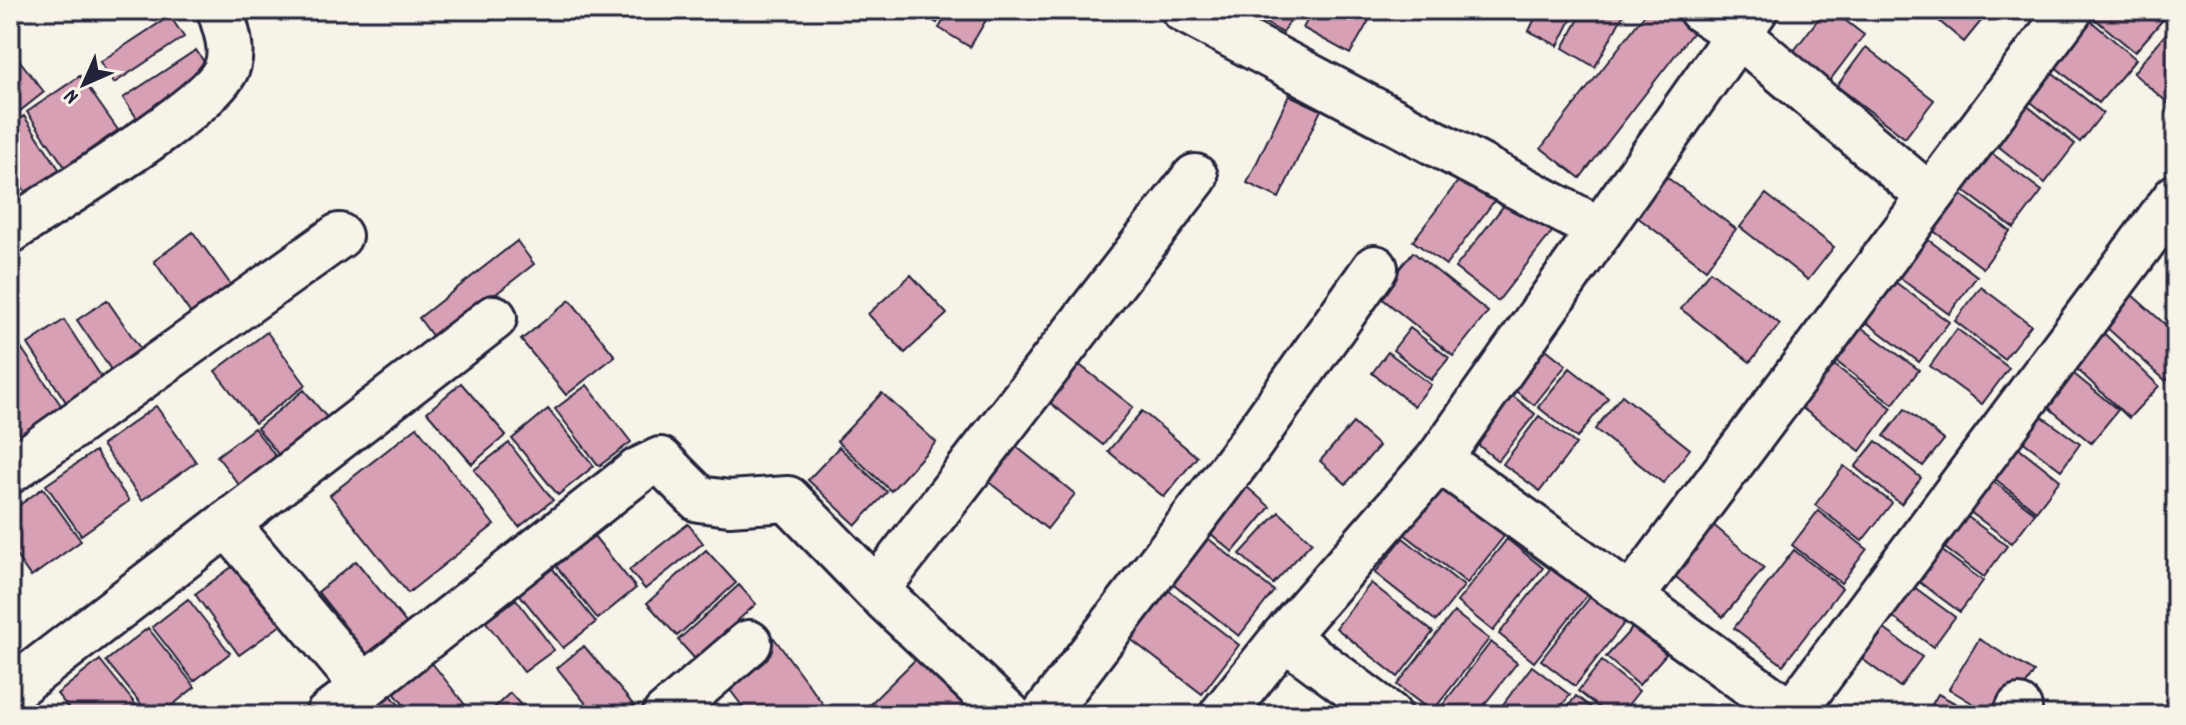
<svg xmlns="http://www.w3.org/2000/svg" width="2186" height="725" viewBox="0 0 2186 725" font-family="Dekko,sans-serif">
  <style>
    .building { fill: #d7a0b5; stroke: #22223b; stroke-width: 2 }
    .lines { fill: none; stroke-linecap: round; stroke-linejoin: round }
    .minor-casing { stroke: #22223b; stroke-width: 50 }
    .tertiary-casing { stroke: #22223b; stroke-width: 50 }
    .minor { stroke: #f7f3e8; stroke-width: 44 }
    .tertiary { stroke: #f7f3e8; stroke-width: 44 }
  </style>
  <rect width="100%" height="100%" fill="#f7f3e8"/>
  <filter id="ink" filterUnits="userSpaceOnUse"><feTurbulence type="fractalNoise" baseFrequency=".0125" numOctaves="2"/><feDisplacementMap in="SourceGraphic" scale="16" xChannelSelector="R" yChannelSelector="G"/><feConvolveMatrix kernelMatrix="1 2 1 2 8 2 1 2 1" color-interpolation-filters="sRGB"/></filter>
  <g filter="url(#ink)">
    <!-- building -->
    <path class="building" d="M915,10H944L937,23Z
      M950,10H992L970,47L939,28Z
      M1259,10H1296L1283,33L1255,17Z
      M1313,10H1375L1350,54L1303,28Z
      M1539,10H1576L1558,46L1529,31Z
      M1584,10H1626L1595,67L1563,48Z
      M1648,10H1692L1703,19L1580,178L1541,148Z
      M1825,10H1832L1864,35L1824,88L1787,60Z
      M1926,10H1990L1964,42Z
      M2078,10L2136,59L2099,103L2041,55Z
      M2084,10H2161L2167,15L2135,52Z
      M170,16L184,37L114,83L100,62Z
      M2168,31L2176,37V110L2133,73Z
      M1866,47L1934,100L1905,138L1837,86Z
      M10,48L44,92L20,111L10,97Z
      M196,50L211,72L139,121L123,98Z
      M2038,61L2103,113L2080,142L2015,89Z
      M80,76L118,130L65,167L27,112Z
      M1289,95L1321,110L1279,198L1247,183Z
      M2015,96L2075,144L2045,183L1984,135Z
      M24,116L61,172L27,194L10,169V125Z
      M1978,143L2042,191L2014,228L1951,181Z
      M1471,164L1504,188L1446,265L1413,241Z
      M1653,167L1736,229L1706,269L1624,207Z
      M1947,184L2010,231L1983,268L1919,220Z
      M10,187L20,200L10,207Z
      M1516,190L1559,223L1498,301L1455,268Z
      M1766,194L1834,247L1808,280L1740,227Z
      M1911,227L1977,276L1949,314L1882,265Z
      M193,232L236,292L196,321L154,261Z
      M517,241L534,264L436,341L419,318Z
      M1413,252L1488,312L1453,356L1378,295Z
      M1879,270L1949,322L1919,362L1849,309Z
      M1710,271L1780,324L1750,362L1681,309Z
      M911,275L947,314L905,353L868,314Z
      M1981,287L2031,325L2004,359L1955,321Z
      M2123,287L2176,334V370L2166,381L2095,317Z
      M107,300L146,357L116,377L77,320Z
      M570,300L615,356L566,395L521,340Z
      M1847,317L1919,370L1893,404L1822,351Z
      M64,320L106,384L70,408L28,344Z
      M2091,321L2159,386L2129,418L2060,353Z
      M1410,328L1449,358L1431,380L1393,350Z
      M1957,329L2009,368L1982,404L1930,366Z
      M267,332L306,385L255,423L215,371Z
      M1537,342L1566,365L1534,405L1504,382Z
      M22,349L63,408L14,443L10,438V357Z
      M1388,352L1431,385L1414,406L1372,373Z
      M1067,355L1133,407L1103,445L1038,393Z
      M1822,356L1892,408L1860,451L1790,399Z
      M2063,365L2118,410L2091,443L2036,397Z
      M1570,368L1608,398L1577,438L1538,407Z
      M461,383L506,435L472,464L427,412Z
      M587,385L631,442L599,466L555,409Z
      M304,390L334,426L286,464L257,428Z
      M1507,391L1535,414L1498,461L1470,438Z
      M882,393L936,442L891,491L837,441Z
      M1622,395L1690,449L1663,483L1595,429Z
      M156,406L196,462L142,500L102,445Z
      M548,409L594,466L558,495L512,439Z
      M1905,409L1944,440L1923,466L1884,436Z
      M1142,411L1197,457L1164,497L1108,451Z
      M2036,412L2080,444L2061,470L2017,437Z
      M1539,416L1576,444L1540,491L1503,464Z
      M1353,423L1379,446L1346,484L1320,461Z
      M417,427L494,525L408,593L330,495Z
      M254,428L277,458L240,486L217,456Z
      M1002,435L1075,494L1047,529L974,470Z
      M1876,441L1921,478L1901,504L1855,467Z
      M509,443L553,500L519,527L474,470Z
      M839,447L887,492L856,525L808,480Z
      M2018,447L2060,480L2036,511L1994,478Z
      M95,451L129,501L81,535L46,485Z
      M1844,466L1892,503L1862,541L1815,505Z
      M1981,472L2035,513L2012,543L1958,503Z
      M1232,474L1270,507L1233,552L1194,520Z
      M1436,481L1505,535L1467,583L1398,529Z
      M43,488L81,541L31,577L10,547V512Z
      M1953,506L2007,546L1984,577L1930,537Z
      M1818,511L1867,549L1841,583L1792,545Z
      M1279,512L1312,542L1273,584L1240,554Z
      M1704,517L1764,568L1723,617L1663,566Z
      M688,524L703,543L645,589L629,570Z
      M1200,532L1274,591L1239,636L1165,577Z
      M594,536L636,588L598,619L556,566Z
      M1403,538L1464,586L1436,621L1375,573Z
      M1507,539L1543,568L1493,631L1457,602Z
      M1926,539L1983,581L1960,612L1903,570Z
      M706,550L736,583L677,636L647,603Z
      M1794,550L1842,588L1783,665L1734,628Z
      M356,561L407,624L368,655L318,592Z
      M548,563L596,622L563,648L515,589Z
      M236,564L281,625L239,655L195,594Z
      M1554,564L1589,593L1534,662L1499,634Z
      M1899,576L1955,617L1933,647L1877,605Z
      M1158,582L1239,645L1202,694L1120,631Z
      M1371,583L1433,632L1398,677L1336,628Z
      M739,585L756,604L695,659L678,640Z
      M1591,596L1625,622L1575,686L1541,660Z
      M188,599L230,653L194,681L152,627Z
      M516,599L554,650L524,672L486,622Z
      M1454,612L1489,639L1432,712L1397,685Z
      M1868,617L1922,657L1900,687L1846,647Z
      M1634,626L1666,654L1639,685L1606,657Z
      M148,628L195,687L160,715H150L106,661Z
      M774,638L831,715H749L721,678Z
      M1979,639L2034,672L2007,715H1992L1949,689Z
      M1491,642L1517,663L1476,715H1443L1438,711Z
      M584,646L642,715H595L557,668Z
      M919,656L977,715H859Z
      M100,660L144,715H74L57,694Z
      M1602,661L1639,691L1620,715H1608L1578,691Z
      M432,663L473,715H412L394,693Z
      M1532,666L1570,695L1554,715H1495Z
      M510,693L530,715H486Z
      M390,694L407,715H365Z
      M1938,694L1977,715H1926Z
      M1576,696L1601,715H1562Z"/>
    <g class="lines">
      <defs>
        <path id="minor" d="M1184,10L1600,230
          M1701,10L1737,33L1930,197
          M10,231C50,202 219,104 228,64C233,46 225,27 220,10
          M1439,459L1793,715
          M10,471L339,236
          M228,525L364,687
          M1631,597L2070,10
          M1284,637L1389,715
          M10,691L494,318
          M1793,712L2176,197
          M328,715L639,470L660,460L699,499L729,503L788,499L876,590
          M665,715L749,643
          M1009,715L876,590L1195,177
          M1044,715L1248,447L1375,268
          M2016,715L2019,708"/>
        <path id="tertiary" d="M1222,715L1284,637L1439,459L1755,10"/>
      </defs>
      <!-- minor casing -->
      <use href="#minor" class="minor-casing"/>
      <!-- tertiary casing -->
      <use href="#tertiary" class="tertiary-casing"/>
      <!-- minor -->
      <use href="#minor" class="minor"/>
      <!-- tertiary -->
      <use href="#tertiary" class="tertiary"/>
    </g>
  </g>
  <!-- margin -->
  <rect width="2186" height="725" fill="none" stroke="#f7f3e8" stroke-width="40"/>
  <rect x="20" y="20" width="2146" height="685" fill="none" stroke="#22223b" stroke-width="3" filter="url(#ink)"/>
  <!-- north arrow -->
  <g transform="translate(84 84) rotate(225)" stroke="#f7f3e8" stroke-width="6" paint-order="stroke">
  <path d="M0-6L14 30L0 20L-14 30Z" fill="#22223b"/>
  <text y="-12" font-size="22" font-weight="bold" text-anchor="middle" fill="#22223b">N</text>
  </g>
</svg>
